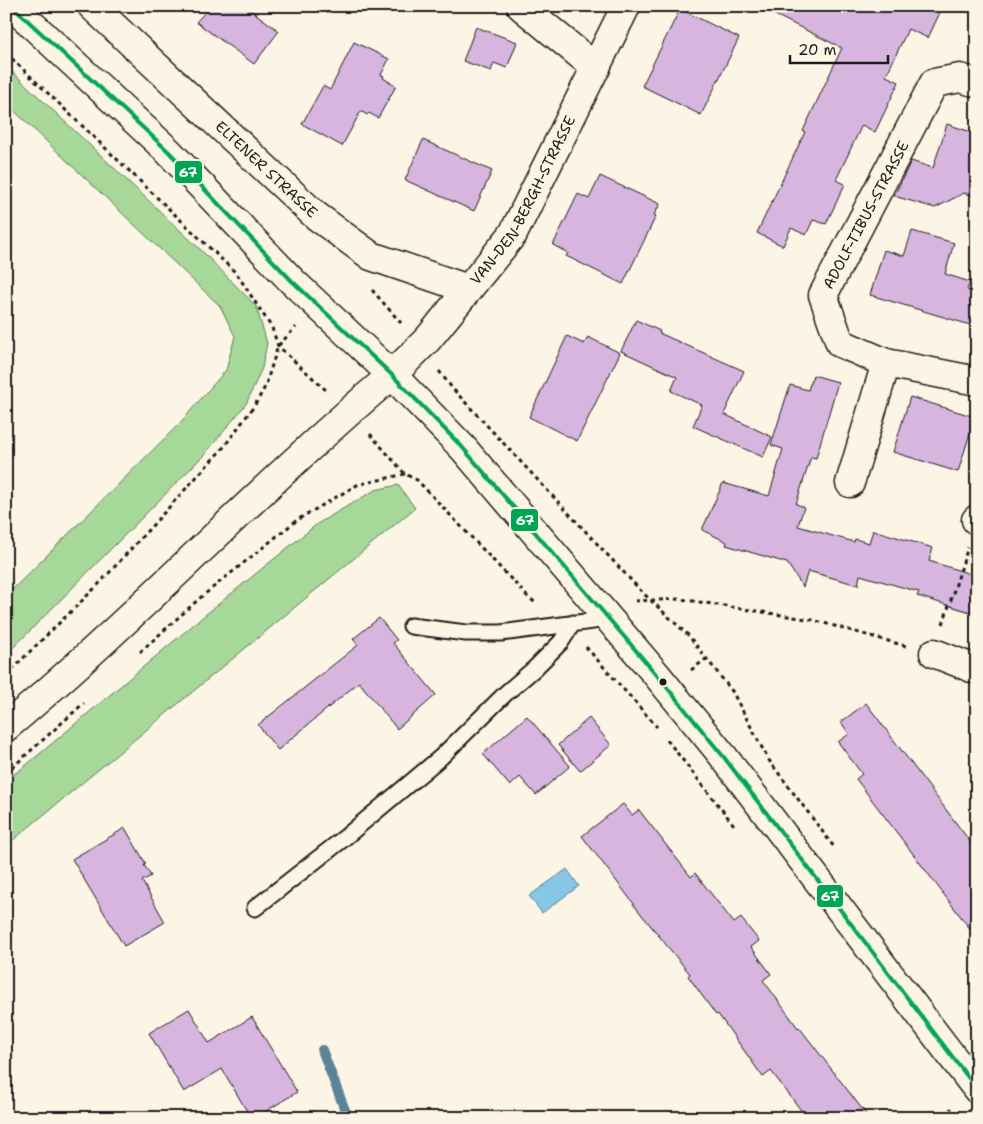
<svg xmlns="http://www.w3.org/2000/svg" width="983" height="1124" viewBox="0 0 983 1124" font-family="'Shantell Sans',sans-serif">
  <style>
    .green { fill: #a6d89a; stroke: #617a5b }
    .water { fill: #86c7e7; stroke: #5c8396 }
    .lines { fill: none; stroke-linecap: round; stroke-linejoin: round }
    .stream { stroke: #5c8396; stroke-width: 10 }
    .building { fill: #d7b5df; stroke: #1c1c1c }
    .lane-casing { stroke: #1c1c1c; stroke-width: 19 }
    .street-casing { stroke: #1c1c1c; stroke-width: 31 }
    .secondary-casing { stroke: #1c1c1c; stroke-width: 31 }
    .primary-casing { stroke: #1c1c1c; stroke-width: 31 }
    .path { stroke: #1c1c1c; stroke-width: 3; stroke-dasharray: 4 4; stroke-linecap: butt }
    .lane { stroke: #fcf5e5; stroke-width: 15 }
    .street { stroke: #fcf5e5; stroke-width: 28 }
    .secondary { stroke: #fcf5e5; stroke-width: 28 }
    .primary { stroke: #fcf5e5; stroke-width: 28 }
    .bus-1-casing { stroke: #fcf5e5; stroke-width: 8 }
    .bus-1 { stroke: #00a651; stroke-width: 4 }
    .bus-dot { fill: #1c1c1c; stroke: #fcf5e5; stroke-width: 2 }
    .labels { text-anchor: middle; stroke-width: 4; stroke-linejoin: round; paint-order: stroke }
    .street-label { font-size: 15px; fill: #1c1c1c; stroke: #fcf5e5 }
    .line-badge { stroke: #fcf5e5; stroke-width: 2 }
    .badge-label { font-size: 14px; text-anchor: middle; font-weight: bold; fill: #fff }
  </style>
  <rect width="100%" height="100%" fill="#fcf5e5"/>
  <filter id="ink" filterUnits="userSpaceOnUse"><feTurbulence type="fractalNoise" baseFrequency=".02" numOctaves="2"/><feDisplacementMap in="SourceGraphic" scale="10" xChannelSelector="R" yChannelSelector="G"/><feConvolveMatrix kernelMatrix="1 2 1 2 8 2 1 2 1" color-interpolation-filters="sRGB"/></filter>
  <g filter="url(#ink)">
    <!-- green -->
    <path class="green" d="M6,66L202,251L256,306L267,343L262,368L246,404L205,454L6,655V596L179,424L226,370L235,336L220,306L6,103Z
      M398,485L415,508L6,846V780L24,767L205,615L317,524L375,490Z"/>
    <!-- water -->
    <path class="water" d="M567,869L579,886L542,913L529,896Z"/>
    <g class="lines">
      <!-- stream -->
      <path class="stream" d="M322,1050L348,1118"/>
    </g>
    <!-- building -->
    <path class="building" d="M211,6H245L279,31L254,64L196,22Z
      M757,6H943L928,38L908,29L886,76L899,82L875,132L862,125L836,180L845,184L826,224L813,220L806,235L791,228L783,246L757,233L805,132L803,131L842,48Z
      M680,9L739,38L701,115L642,86Z
      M476,27L517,42L507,68L494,63L491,71L463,61Z
      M354,42L389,59L381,75L384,76L383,78L396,86L378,118L369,113L367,115L361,111L342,146L302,124L323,86L330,90Z
      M947,124L977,134V197L964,193L935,208L894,196L911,161L933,168Z
      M423,140L492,171L474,211L405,180Z
      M600,176L660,204L654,215L656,216L623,284L566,256L568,253L553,245L578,194L589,199Z
      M912,231L954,243L945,274L970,282L967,290L977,294V327L870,295L884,250L904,256Z
      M636,320L660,331L659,333L744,371L724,414L772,437L763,457L693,426L702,405L671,391L677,377L621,351Z
      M567,336L584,344L588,337L620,353L577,441L529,417Z
      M813,375L838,382L816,458L811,457L796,504L804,507L798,526L854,542L855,539L869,543L873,530L933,548L929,561L977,576V614L917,596L919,592L860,575L858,585L808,571L803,587L787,563L726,545L727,542L702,530L723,483L769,496L783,449L771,445L790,385L808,390Z
      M910,397L975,417L958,472L893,452Z
      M379,618L397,640L393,643L436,695L397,729L359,682L278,750L258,725L358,645L353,639Z
      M866,703L977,851V938L856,779L862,774L838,742L849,734L841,722Z
      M527,716L570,766L536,795L520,777L510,786L483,754Z
      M589,718L611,745L580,771L558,745Z
      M623,804L632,815L639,810L691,877L695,873L734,923L741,918L759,941L751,947L771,974L763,980L798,1028L799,1027L869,1118H807L771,1071L763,1077L718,1014L716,1015L688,976L690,974L633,904H634L582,836Z
      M125,828L146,864L144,865L151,876L142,881L165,922L124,946L72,859Z
      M189,1009L209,1043L252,1017L297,1092L255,1118H251L222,1069L184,1092L149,1033Z"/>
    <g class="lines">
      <defs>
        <path id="lane" d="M411,626L466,633H501L608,619
          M255,908L343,839L441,757L506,693L534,669L561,642L573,623"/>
        <g id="street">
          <path id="s1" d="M92,6L315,215L371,256L468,289"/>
          <path d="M521,6L596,68"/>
          <path d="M977,83L960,78L934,83L823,295L840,343L886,363L977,381"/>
          <path id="s2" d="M392,375L428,339L513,234L626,6"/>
          <path d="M850,483L886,363"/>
          <path d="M976,520L977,519"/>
          <path d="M934,653L977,670"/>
        </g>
        <path id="secondary" d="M392,375L463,448L656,674L723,756L977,1089"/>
        <path id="primary" d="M6,727C140,615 259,487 392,375L292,281L168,151L12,6"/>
      </defs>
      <!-- lane casing -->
      <use href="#lane" class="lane-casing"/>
      <!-- street casing -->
      <use href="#street" class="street-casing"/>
      <!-- secondary casing -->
      <use href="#secondary" class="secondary-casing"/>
      <!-- primary casing -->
      <use href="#primary" class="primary-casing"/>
      <!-- path -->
      <path class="path" d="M6,53L237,274L272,328L278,346L327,391
        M372,290L401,323
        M439,371L452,388L643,593L688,635L732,691L768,759L834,847
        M370,434L405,474L417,480L528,597L537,604
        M635,601L680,599L813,620L906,646
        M943,624L968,547
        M586,647L657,727
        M140,652L200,598L297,520L357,485L405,474
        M691,670L706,659
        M6,675L98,585L223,448L255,405L265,387L278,346L296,327
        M667,740L734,825
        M6,773L84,703
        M950,1108L957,1118"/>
      <!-- lane -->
      <use href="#lane" class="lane"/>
      <!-- street -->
      <use href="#street" class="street"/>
      <!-- secondary -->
      <use href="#secondary" class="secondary"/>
      <!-- primary -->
      <use href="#primary" class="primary"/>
      <defs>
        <path id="bus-1" d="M12,6L168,151L292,281L392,375L463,448L656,674L723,756L977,1089"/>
      </defs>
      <!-- bus-1 casing -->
      <use href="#bus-1" class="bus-1-casing"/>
      <!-- bus-1 -->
      <use href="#bus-1" class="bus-1"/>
    </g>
  </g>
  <!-- markers -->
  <circle class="bus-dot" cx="663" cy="682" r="4.5"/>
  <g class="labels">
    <!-- street labels -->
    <g class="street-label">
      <text dy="5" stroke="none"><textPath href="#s1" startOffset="239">ELTENER STRASSE</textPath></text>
      <text dy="5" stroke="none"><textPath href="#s2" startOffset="220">VAN-DEN-BERGH-STRASSE</textPath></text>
      <text transform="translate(866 215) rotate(-62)" y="5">ADOLF-TIBUS-STRASSE</text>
    </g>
  </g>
  <g class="line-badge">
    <rect x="174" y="160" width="29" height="24" rx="5" fill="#00a651"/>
    <rect x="510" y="508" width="29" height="24" rx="5" fill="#00a651"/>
    <rect x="816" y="884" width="28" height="24" rx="5" fill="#00a651"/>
  </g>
  <g class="badge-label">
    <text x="188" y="177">67</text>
    <text x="525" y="525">67</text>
    <text x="830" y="901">67</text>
  </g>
  <!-- margin -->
  <rect width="983" height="1124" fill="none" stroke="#fcf5e5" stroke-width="25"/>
  <rect x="12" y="12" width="958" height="1099" fill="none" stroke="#1c1c1c" stroke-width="2" filter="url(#ink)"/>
  <!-- scale -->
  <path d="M790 55v8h98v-8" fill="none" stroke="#1c1c1c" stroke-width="2.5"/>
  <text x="798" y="55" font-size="15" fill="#1c1c1c" stroke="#fcf5e5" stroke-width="4" paint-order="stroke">20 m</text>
</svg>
